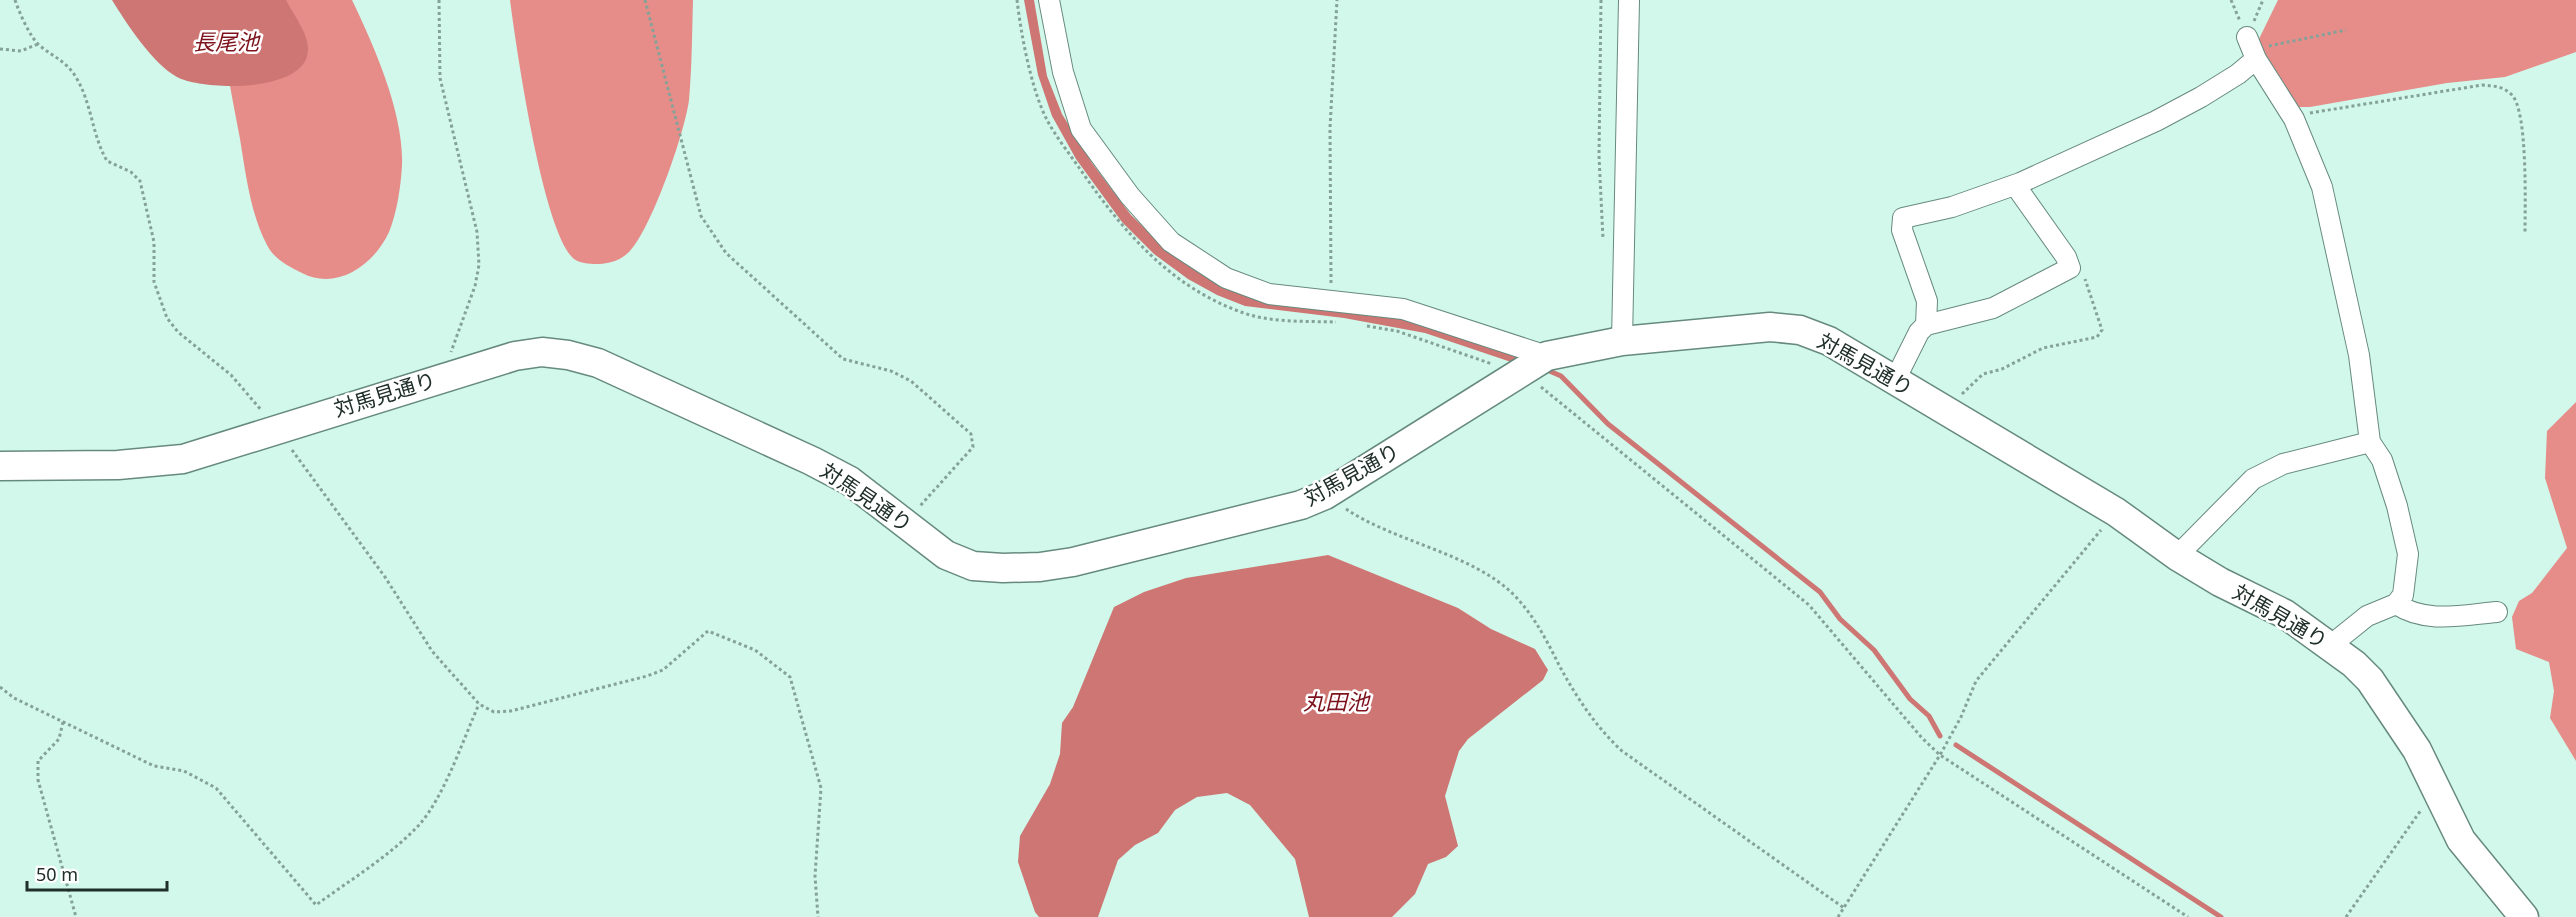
<svg xmlns="http://www.w3.org/2000/svg" width="2576" height="917" viewBox="0 0 2576 917" font-family="'Noto Sans','Noto Sans JP',sans-serif">
  <style>
    .forest { fill: #e68c89 }
    .water { fill: #cd7673 }
    .lines { fill: none; stroke-linecap: round; stroke-linejoin: round }
    .stream { stroke: #cd7673; stroke-width: 5 }
    .street-casing { stroke: #678a7e; stroke-width: 22 }
    .secondary-casing { stroke: #678a7e; stroke-width: 31 }
    .path { stroke: #85a298; stroke-width: 3; stroke-dasharray: 3 3; stroke-linecap: butt }
    .street { stroke: #fff; stroke-width: 20 }
    .secondary { stroke: #fff; stroke-width: 28 }
    .labels { text-anchor: middle; stroke-width: 5; stroke-linejoin: round; paint-order: stroke }
    .street-label { font-size: 21px; fill: #202f2a; stroke: #fff }
    .water-label { font-size: 22px; font-style: italic; fill: #7d121d; stroke: #fff }
  </style>
  <rect width="100%" height="100%" fill="#d1f8ea"/>
  <!-- forest -->
  <path class="forest" d="M214,0H352C374,46 404,113 402,165C401,185 397,213 389,232C374,265 337,291 302,273C288,266 274,259 267,245C250,212 246,175 240,139C231,93 223,46 214,0Z
    M510,0H693C692,33 692,67 689,100C685,132 651,230 629,252C620,261 608,264 596,264C589,264 579,263 574,259C543,233 516,46 510,0Z
    M2278,0H2576V52L2505,77L2447,83L2310,107H2296L2258,41Z
    M2576,402V761L2550,718L2554,691L2549,662L2516,649L2512,617L2519,601L2532,593L2567,548L2545,478L2547,431Z"/>
  <!-- water -->
  <path class="water" d="M112,0H286C293,14 309,34 308,50C307,93 203,91 177,77C152,63 127,24 112,0Z
    M1024,0H1034L1047,76L1062,114L1092,163L1131,215L1162,245L1197,270L1379,312L1528,355L1517,364L1425,333L1344,318L1245,306L1217,295L1188,279L1154,254L1122,222L1076,159L1052,116L1038,75Z
    M1328,555L1458,608L1491,629L1535,649L1548,670L1543,680L1468,739L1459,751L1445,796L1458,846L1446,857L1428,864L1415,894L1392,917H1309L1295,859L1250,805L1227,793L1197,797L1175,810L1158,833L1135,845L1118,860L1098,917H1039L1035,912L1018,862L1020,836L1050,784L1060,754L1062,723L1073,707L1114,607L1144,592L1186,578Z"/>
  <g class="lines">
    <!-- stream -->
    <path class="stream" d="M1545,369L1561,376L1608,424L1820,592L1840,619L1874,650L1910,699L1929,716L1940,736
      M1956,745L2221,917"/>
    <defs>
      <path id="street" d="M1049,0L1063,72L1081,129L1130,196L1171,242L1226,278L1269,294L1403,309L1547,356
        M2247,37L2256,59L2294,119L2322,187L2359,355L2370,442L2382,460L2397,506L2408,554L2403,595L2396,604L2367,616L2331,645
        M1926,325L1927,301L1902,230L1903,218L1952,207L2020,183L2156,121L2201,97L2238,74L2256,59
        M1622,341L1629,0
        M1895,380L1919,332L1926,325L1993,308L2070,268L2066,257L2015,185
        M2177,556L2253,479L2283,464L2370,442
        M2396,604C2426,624 2462,615 2497,612"/>
      <path id="secondary" d="M0,466L118,465L183,459L515,356L542,352L568,355L598,363L812,461L850,481L946,555L973,566L1003,568L1040,567L1073,562L1301,505L1325,495L1547,356L1622,341L1770,327L1800,330L1829,341L2116,512L2177,556L2220,582L2285,614L2354,664L2370,680L2417,750L2461,840L2524,917"/>
    </defs>
    <!-- street casing -->
    <use href="#street" class="street-casing"/>
    <!-- secondary casing -->
    <use href="#secondary" class="secondary-casing"/>
    <!-- path -->
    <path class="path" d="M15,0C19,12 30,37 39,45C53,57 67,61 77,79C92,105 92,135 107,161L131,172L140,181L154,242V282L167,318L178,332L231,375L262,411
      M439,0L440,78L477,232L479,265L475,286L451,352
      M645,0L701,216L726,253L843,359L891,371L911,381L971,434L973,447L920,506
      M1017,0C1021,34 1031,89 1047,120C1056,137 1069,153 1080,169C1122,230 1169,286 1241,312C1270,323 1305,321 1336,322
      M1601,0L1599,156L1603,239
      M2231,0L2240,21
      M2254,21L2263,0
      M2269,46L2346,30
      M0,49L21,51L38,44
      M2310,113L2482,85C2494,86 2503,86 2512,95C2528,112 2525,207 2525,233
      M1331,283L1330,128L1337,0
      M1367,326L1397,331L1492,364
      M1541,387L1809,605L1922,738L1940,755L2188,917
      M1962,394L1983,374L2002,369L2043,348L2097,337L2102,330L2085,279
      M292,450L385,577L432,651L479,704L494,712L511,711L647,676L663,670L708,631L755,650L790,677L821,788L815,876L818,917
      M1346,509C1395,542 1471,553 1513,594C1534,615 1547,641 1560,667C1577,698 1596,727 1622,751L1844,908
      M0,687L14,698L154,766L184,771L216,788L316,905C350,880 390,856 419,825C444,797 463,740 479,704
      M63,722L59,739L38,761V780L76,917
      M1838,917L1940,755L1961,717L1976,681L2101,530
      M2346,917L2421,810"/>
    <!-- street -->
    <use href="#street" class="street"/>
    <!-- secondary -->
    <use href="#secondary" class="secondary"/>
  </g>
  <g class="labels">
    <!-- street labels -->
    <g class="street-label">
      <text transform="translate(1865 365) rotate(29)" y="7">対馬見通り</text>
      <text transform="translate(385 395) rotate(-17)" y="7">対馬見通り</text>
      <text transform="translate(1352 475) rotate(-29)" y="7">対馬見通り</text>
      <text transform="translate(866 498) rotate(34)" y="7">対馬見通り</text>
      <text transform="translate(2280 617) rotate(30)" y="7">対馬見通り</text>
    </g>
    <!-- water labels -->
    <g class="water-label">
      <text x="226" y="50">長尾池</text>
      <text x="1336" y="710">丸田池</text>
    </g>
  </g>
  <!-- scale -->
  <path d="M27 881v9h140v-9" fill="none" stroke="#202f2a" stroke-width="3"/>
  <text x="36" y="881" font-size="18" fill="#202f2a" stroke="#ffffff" stroke-width="4.5" paint-order="stroke">50 m</text>
</svg>
